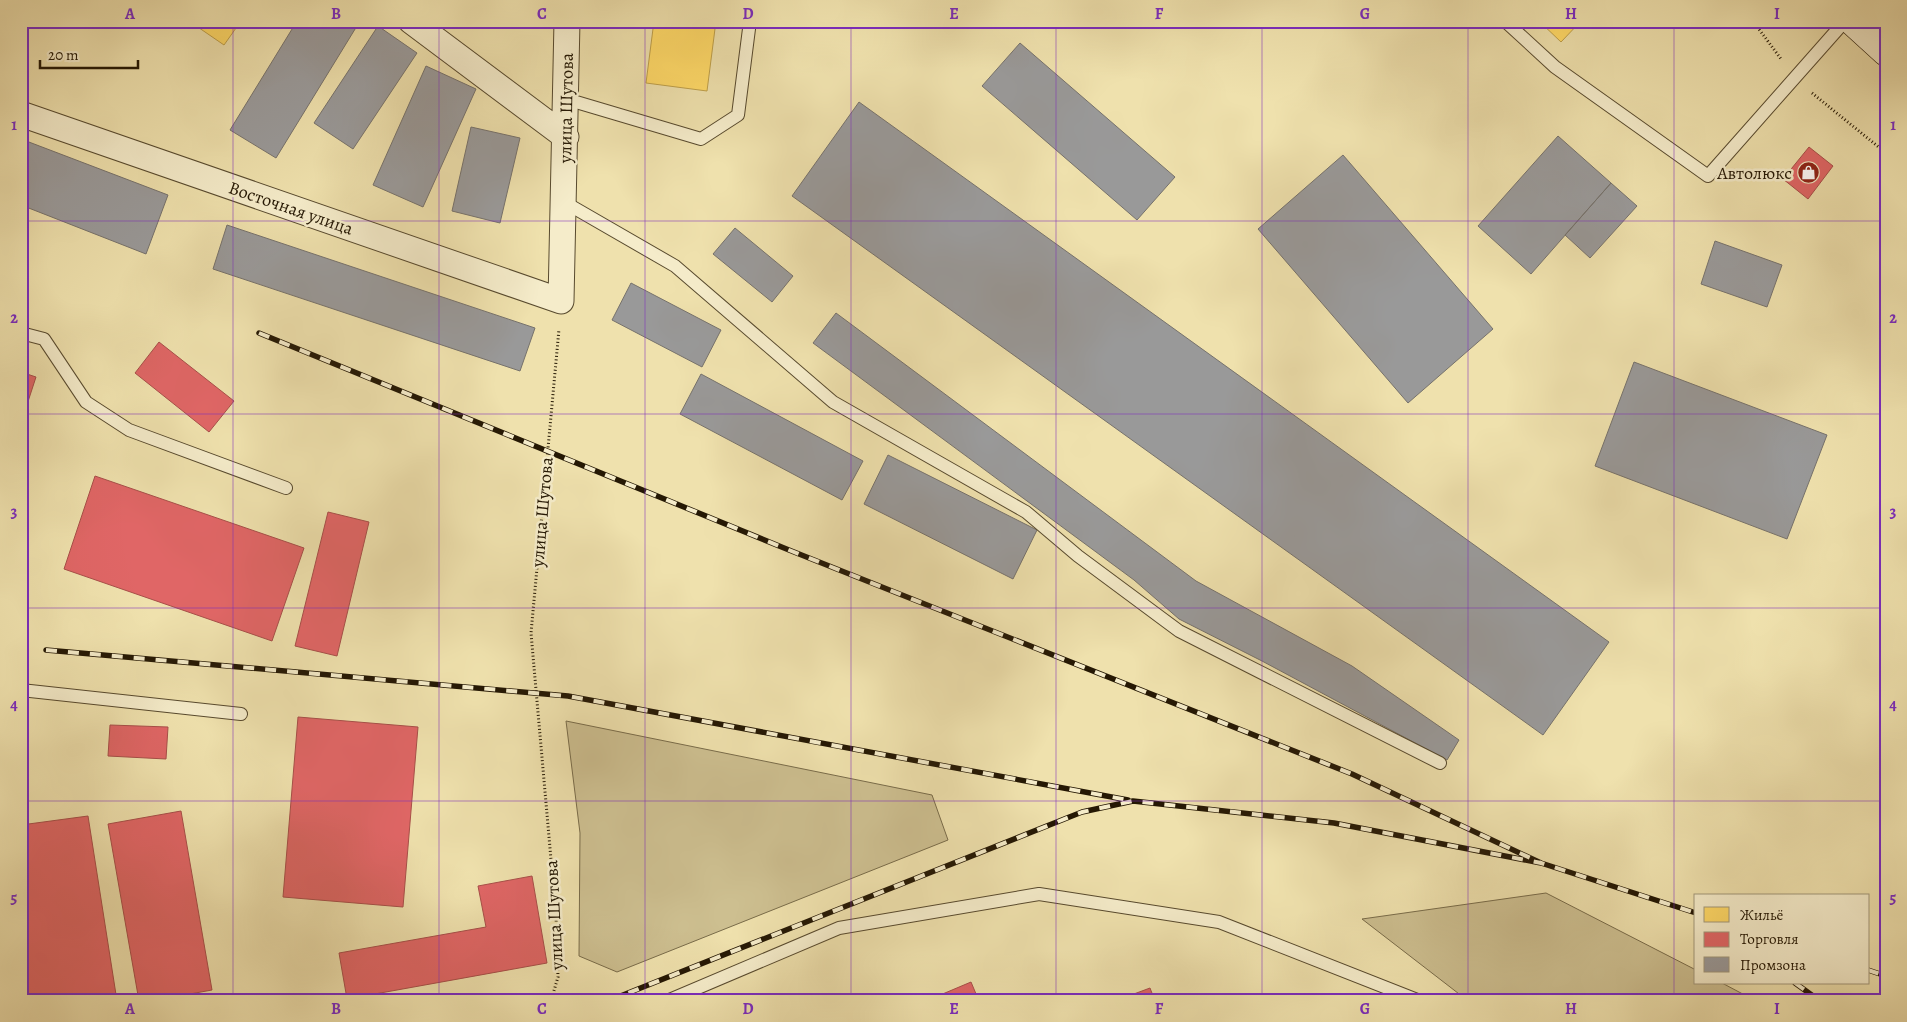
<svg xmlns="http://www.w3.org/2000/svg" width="1907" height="1022" viewBox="0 0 1907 1022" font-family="Alegreya,serif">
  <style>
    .green { fill: #cdbf90; stroke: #796c4a }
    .homes { fill: #ffd966; stroke: #be9f49 }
    .shops { fill: #e06666; stroke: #a84f49 }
    .industry { fill: #999; stroke: #76726c }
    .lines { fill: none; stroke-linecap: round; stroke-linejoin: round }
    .lane-casing { stroke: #584a2e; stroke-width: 14 }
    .street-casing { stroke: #584a2e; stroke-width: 27 }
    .secondary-casing { stroke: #251804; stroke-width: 29 }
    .path { stroke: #251804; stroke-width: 3; stroke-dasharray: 1 2.5; stroke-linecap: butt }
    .lane { stroke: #f5ecca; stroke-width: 12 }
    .street { stroke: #f5ecca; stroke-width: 25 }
    .secondary { stroke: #f5ecca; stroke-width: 28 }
    .rail-casing { stroke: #251804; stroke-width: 5.5 }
    .rail { stroke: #f5ecca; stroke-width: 4; stroke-dasharray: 11; stroke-linecap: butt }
    .grid { fill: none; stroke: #7b2cbf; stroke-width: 1; stroke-opacity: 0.55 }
    .labels { text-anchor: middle; stroke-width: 5; stroke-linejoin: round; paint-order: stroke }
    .street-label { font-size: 18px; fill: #251804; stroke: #f5ecca }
    .poi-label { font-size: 18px; fill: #251804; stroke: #f5ecca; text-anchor: end }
    .neatline { fill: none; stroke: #7b2cbf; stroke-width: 2 }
    .grid-label { font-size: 16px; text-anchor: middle; font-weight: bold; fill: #7b2cbf }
  </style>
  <rect width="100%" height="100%" fill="#efe1ad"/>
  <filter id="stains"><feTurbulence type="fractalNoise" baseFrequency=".004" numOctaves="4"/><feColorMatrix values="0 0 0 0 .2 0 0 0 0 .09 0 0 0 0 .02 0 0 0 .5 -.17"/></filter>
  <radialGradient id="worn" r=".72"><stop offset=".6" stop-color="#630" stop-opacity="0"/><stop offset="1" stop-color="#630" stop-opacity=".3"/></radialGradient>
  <!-- green -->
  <path class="green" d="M566,721L932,795L948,840L617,972L579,956L580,833Z
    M1546,893L1696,970V983H1722L1756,1001H1471L1463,997L1362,919Z"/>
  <!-- homes -->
  <path class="homes" d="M189,21H241L224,45Z
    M654,21H716L707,91L646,83Z
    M1539,21H1581L1561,42Z"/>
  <!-- shops -->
  <path class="shops" d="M1809,147L1833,166L1808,199L1783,179Z
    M159,342L234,401L209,432L135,373Z
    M21,372L36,377L21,423Z
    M95,476L304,548L272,641L64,569Z
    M328,512L369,522L337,656L295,646Z
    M298,717L418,727L403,907L283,897Z
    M110,725L168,727L166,759L108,756Z
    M181,811L212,990L151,1001H139L108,824Z
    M88,816L117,1001H21V825Z
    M532,876L547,963L347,999L339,953L486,927L478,886Z
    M971,982L979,1001H926Z
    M1150,988L1155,1001H1115Z"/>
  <!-- industry -->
  <path class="industry" d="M297,21H360L276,158L230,130Z
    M378,26L417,53L353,149L314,123Z
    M1020,43L1175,177L1137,220L982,86Z
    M426,66L476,89L423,207L373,185Z
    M859,102L1609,642L1543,735L792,196Z
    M471,127L520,138L500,223L452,211Z
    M1558,136L1611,183L1531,274L1478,226Z
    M21,139L168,195L146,254L21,205Z
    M1343,155L1493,329L1408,403L1258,229Z
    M1611,183L1637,206L1590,258L1565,235Z
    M227,225L535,328L520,371L213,269Z
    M735,228L793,276L772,302L713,254Z
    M1715,241L1782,265L1767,307L1701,284Z
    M631,283L721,330L702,367L612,320Z
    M836,313L1196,581L1352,666L1459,740L1447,760L1262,661L1179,619L1134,580L813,343Z
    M1634,362L1827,435L1787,539L1595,466Z
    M701,374L863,461L842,500L680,414Z
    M888,455L1037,530L1013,579L864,504Z"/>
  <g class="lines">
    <defs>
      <path id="lane" d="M1505,21L1555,67L1708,176L1845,21
        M566,99L701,139L738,115L750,21
        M564,202L675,266L833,402L1026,512L1078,556L1179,631L1440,763
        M21,333L44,339L86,402L129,430L286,488
        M21,690L241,714
        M667,1001L839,928L1039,894L1219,922L1420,1001"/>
      <path id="street" d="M411,21L566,137
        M21,114L561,301L567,21"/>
      <path id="secondary" d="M1852,21L1886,52"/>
    </defs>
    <!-- lane casing -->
    <use href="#lane" class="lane-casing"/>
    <!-- street casing -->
    <use href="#street" class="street-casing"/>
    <!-- secondary casing -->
    <use href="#secondary" class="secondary-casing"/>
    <!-- path -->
    <path class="path" d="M1753,21L1781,59
      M1812,93L1886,153
      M551,1001L558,977L556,916L531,633L559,329
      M1822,1001C1835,990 1851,995 1865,1001"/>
    <!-- lane -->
    <use href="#lane" class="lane"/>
    <!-- street -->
    <use href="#street" class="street"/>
    <!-- secondary -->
    <use href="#secondary" class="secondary"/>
    <defs>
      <path id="rail" d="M259,333L789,550L1352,774L1541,863
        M46,650L568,696L1128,800
        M1868,970L1886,976
        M1795,983L1820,1001
        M481,1001L512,997L593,1001
        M608,1001L1082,812L1133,801L1334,823L1541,863L1696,913"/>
    </defs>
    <!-- rail casing -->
    <use href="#rail" class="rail-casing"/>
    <!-- rail -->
    <use href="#rail" class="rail"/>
  </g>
  <!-- grid -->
  <path class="grid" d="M233,21V1001M439,21V1001M645,21V1001M851,21V1001M1056,21V1001M1262,21V1001M1468,21V1001M1674,21V1001M21,221H1886M21,414H1886M21,608H1886M21,801H1886"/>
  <!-- icons -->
  <defs>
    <symbol id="shop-disc" viewBox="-11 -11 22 22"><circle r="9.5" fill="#8f2418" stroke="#f5ecca"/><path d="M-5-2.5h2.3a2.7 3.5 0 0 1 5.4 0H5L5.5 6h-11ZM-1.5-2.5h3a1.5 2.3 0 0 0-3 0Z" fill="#fff"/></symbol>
  </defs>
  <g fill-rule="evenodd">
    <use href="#shop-disc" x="1796" y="160" width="25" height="25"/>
  </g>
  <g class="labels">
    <!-- street labels -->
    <g class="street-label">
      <text transform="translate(566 108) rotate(-89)" y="6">улица Шутова</text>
      <text transform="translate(291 208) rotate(19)" y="6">Восточная улица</text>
      <text transform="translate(542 512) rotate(-85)" y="6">улица Шутова</text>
      <text transform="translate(554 915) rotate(-93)" y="6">улица Шутова</text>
    </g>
    <!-- poi labels -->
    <g class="poi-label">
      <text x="1792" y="179">Автолюкс</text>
    </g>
  </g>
  <!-- margin -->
  <rect width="1907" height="1022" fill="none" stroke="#efe1ad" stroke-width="55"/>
  <!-- legend -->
  <rect x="1694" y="894" width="175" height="90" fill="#f5ecca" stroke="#a2977b"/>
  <rect x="1704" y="907" width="25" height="15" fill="#ffd966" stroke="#a2977b"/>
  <text x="1740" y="920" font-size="15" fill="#251804">Жильё</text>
  <rect x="1704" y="932" width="25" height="15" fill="#e06666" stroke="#a2977b"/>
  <text x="1740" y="944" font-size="15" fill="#251804">Торговля</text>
  <rect x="1704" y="957" width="25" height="15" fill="#999999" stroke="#a2977b"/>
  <text x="1740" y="970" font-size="15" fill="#251804">Промзона</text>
  <!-- scale -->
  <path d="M40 60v8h98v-8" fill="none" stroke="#251804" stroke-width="2.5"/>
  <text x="48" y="60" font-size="15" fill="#251804" stroke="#f5ecca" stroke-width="4" paint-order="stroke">20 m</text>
  <rect x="28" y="28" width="1852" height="966" class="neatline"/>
  <g class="grid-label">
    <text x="130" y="19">A</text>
    <text x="336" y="19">B</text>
    <text x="542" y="19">C</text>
    <text x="748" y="19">D</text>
    <text x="954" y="19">E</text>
    <text x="1159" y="19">F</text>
    <text x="1365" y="19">G</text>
    <text x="1571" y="19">H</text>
    <text x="1777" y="19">I</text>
    <text x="14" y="130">1</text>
    <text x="1893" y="130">1</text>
    <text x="14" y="323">2</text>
    <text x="1893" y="323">2</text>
    <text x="14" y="517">3</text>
    <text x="1893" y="517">3</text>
    <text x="14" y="710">4</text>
    <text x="1893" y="710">4</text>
    <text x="14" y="903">5</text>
    <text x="1893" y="903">5</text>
    <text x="130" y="1014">A</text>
    <text x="336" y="1014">B</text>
    <text x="542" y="1014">C</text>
    <text x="748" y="1014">D</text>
    <text x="954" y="1014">E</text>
    <text x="1159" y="1014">F</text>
    <text x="1365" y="1014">G</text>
    <text x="1571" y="1014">H</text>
    <text x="1777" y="1014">I</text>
  </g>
  <rect width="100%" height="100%" filter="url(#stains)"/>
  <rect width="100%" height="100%" fill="url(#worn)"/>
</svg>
